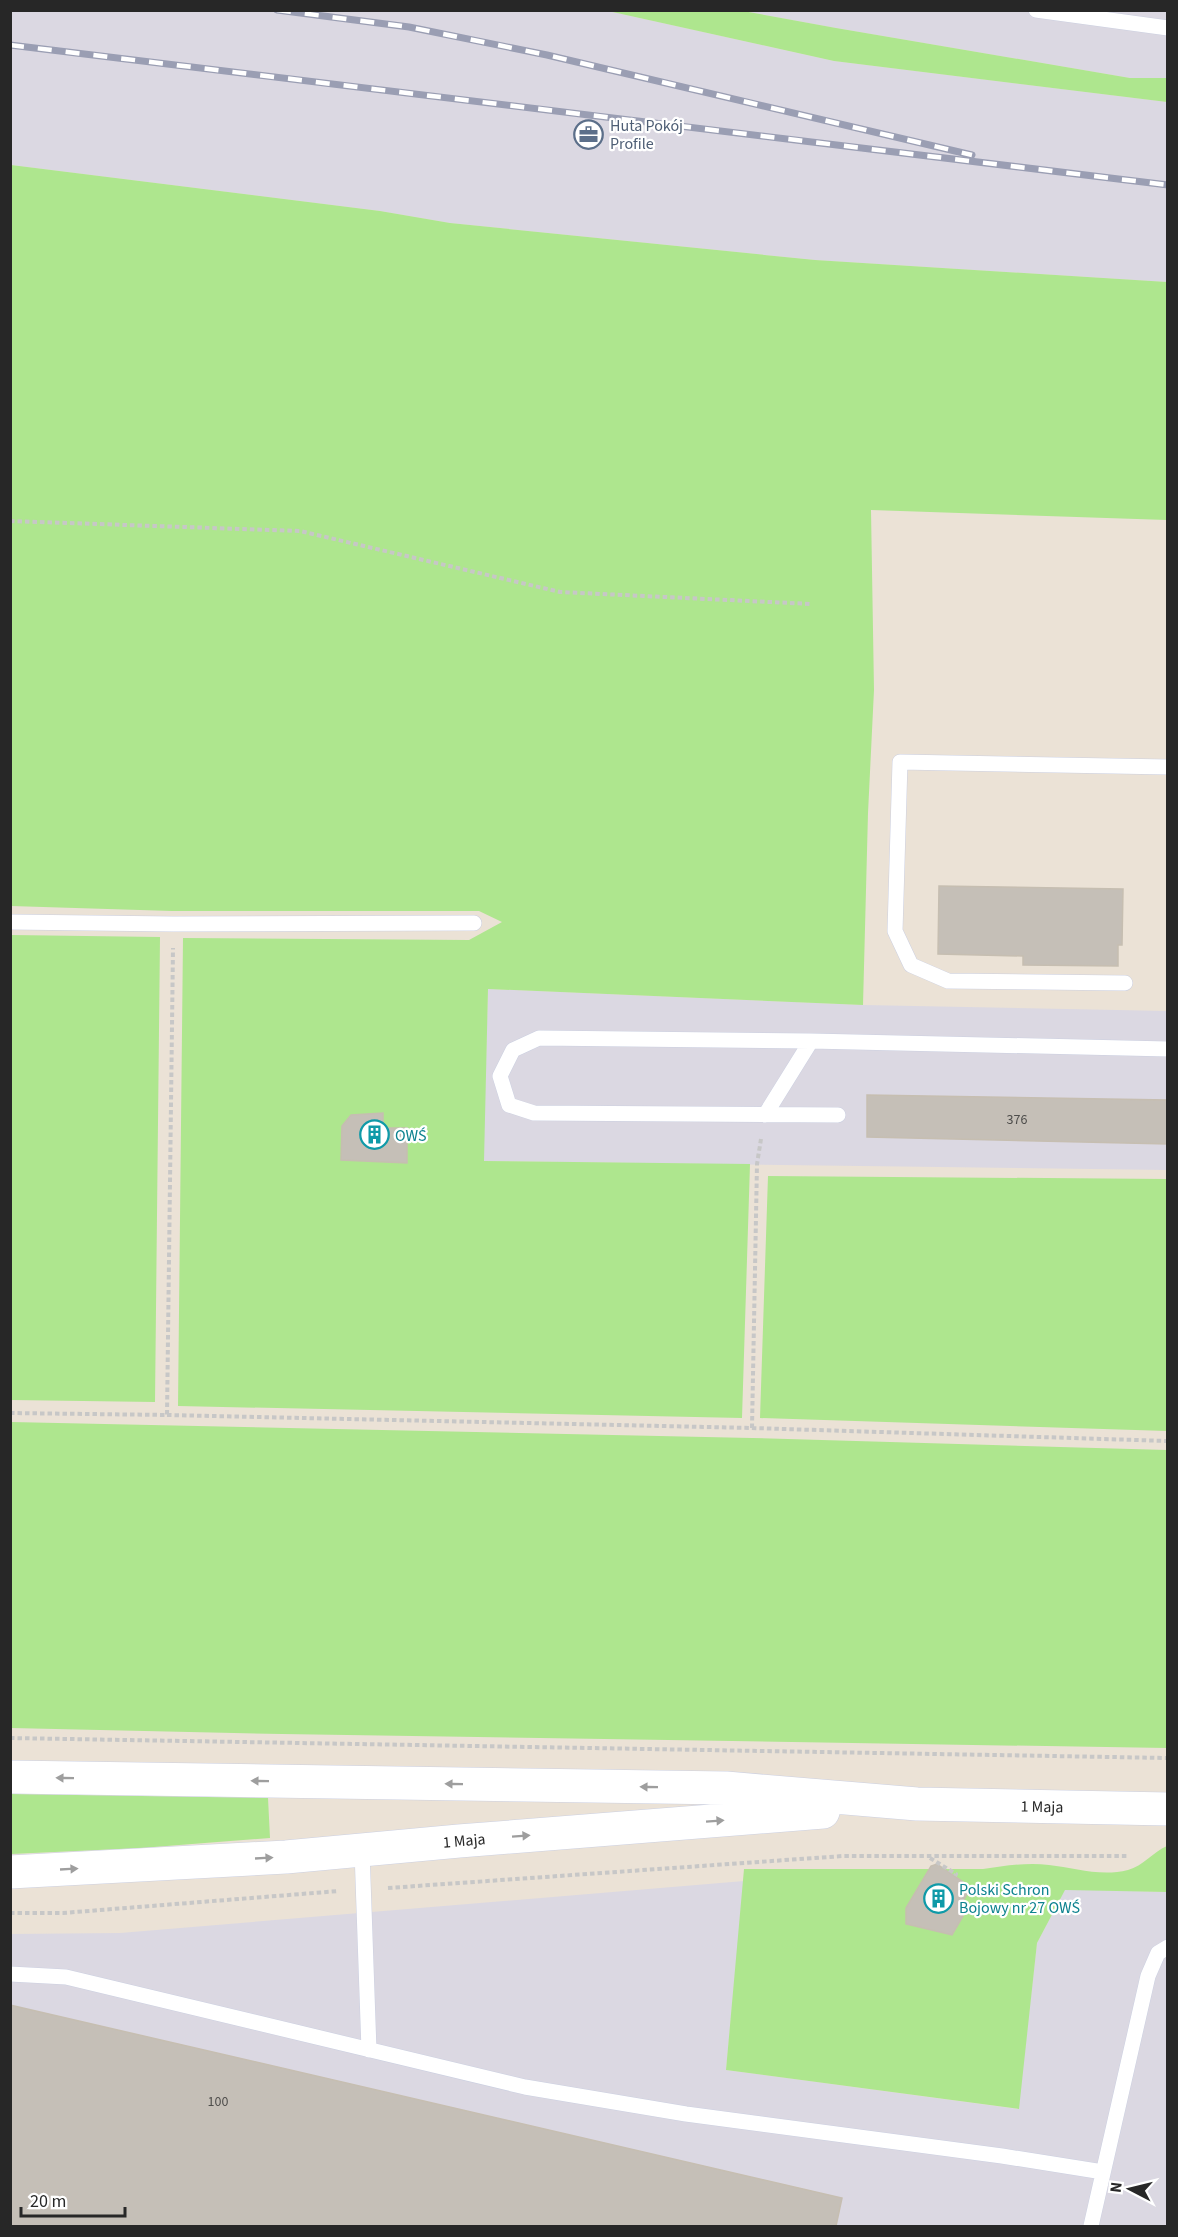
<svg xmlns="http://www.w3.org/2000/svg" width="1178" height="2237" viewBox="0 0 1178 2237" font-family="'Source Sans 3',sans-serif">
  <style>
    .industrial { fill: #dbd8e2 }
    .green { fill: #aee68e }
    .building { fill: #c5bfb7; stroke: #c6beb1; stroke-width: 1.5 }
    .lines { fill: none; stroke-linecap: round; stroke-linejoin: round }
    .service-casing { stroke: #ccd0e1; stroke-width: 16 }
    .tertiary-casing { stroke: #ccd0e1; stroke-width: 34 }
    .path { stroke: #c7c7c7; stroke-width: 4; stroke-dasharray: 4.5 3; stroke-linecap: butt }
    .service { stroke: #fff; stroke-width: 15 }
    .tertiary { stroke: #fff; stroke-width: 33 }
    .rail-casing { stroke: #9a9eb3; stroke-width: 7 }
    .rail { stroke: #fff; stroke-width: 4.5; stroke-dasharray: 14; stroke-linecap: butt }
    .oneway { fill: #9e9e9e }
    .labels { text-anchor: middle; stroke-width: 4.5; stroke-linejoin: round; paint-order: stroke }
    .number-label { font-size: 14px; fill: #4e4d4b }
    .service-label { font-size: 16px; fill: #4e5e75; stroke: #fff; text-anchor: start }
    .culture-label { font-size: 16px; fill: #0d838f; stroke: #fff; text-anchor: start }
    .street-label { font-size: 16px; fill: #272727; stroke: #fff }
  </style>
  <rect width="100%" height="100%" fill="#ebe2d6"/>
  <!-- industrial -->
  <path class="industrial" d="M11,11H608L834,61L1167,102V282L815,260L450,223L380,211L11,165Z
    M743,11H1167V78H1130L836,28Z
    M488,989L863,1005L1167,1011V1170L483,1161Z
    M744,1881L726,2070L1018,2109L1037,1943L1065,1889L1167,1892V2226H11L10,1934L120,1933Z"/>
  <!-- green -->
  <path class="green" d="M608,11H743L836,28L1130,78H1167V102L834,61Z
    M11,165L380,211L450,223L815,260L1167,282V520L871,510L874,690L868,813L863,1005L488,989L484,1161L750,1164L742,1418L178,1406L183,938L469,940L502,922L479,911H172L11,906Z
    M11,935L160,937L155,1402L11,1400Z
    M768,1176L1167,1179V1431L760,1418Z
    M11,1422L752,1438L1167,1450V1748L282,1734L11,1728Z
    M11,1794L268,1798L270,1838L141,1848L11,1854Z
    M1167,1846V1892L1065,1890L1037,1943L1019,2109L726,2070L744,1869H983C1005,1866 1027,1862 1049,1865C1075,1868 1101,1877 1128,1870C1143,1866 1153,1852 1167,1846Z"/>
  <!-- building -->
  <path class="building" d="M939,886L1123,889L1122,945H1118V966L1023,965V956L938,954Z
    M867,1095L1168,1100V1144L867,1137Z
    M383,1113V1128H407V1163L341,1160L342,1126L351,1115Z
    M937,1864L966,1884L968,1892L962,1903L963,1916L952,1935L906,1924V1908L931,1866Z
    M10,2005L842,2198L836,2226H10Z"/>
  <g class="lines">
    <defs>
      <path id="service" d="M1036,10L1168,28
        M10,922L173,924L474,923
        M1125,983L948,981L911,965L895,931L900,762L1168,767
        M765,1115L811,1041
        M838,1115L534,1113L509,1105L500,1076L513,1050L539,1038L811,1041L1168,1049
        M362,1851L369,2050
        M10,1974L66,1977L525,2087L686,2114L1002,2156L1103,2172
        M1091,2226L1148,1976L1158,1953L1168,1947"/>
      <path id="tertiary" d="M10,1777L726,1788L917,1804L1168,1809
        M10,1872L286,1857L459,1841L823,1812"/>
    </defs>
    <!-- service casing -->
    <use href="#service" class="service-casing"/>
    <!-- tertiary casing -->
    <use href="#tertiary" class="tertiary-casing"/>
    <!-- path -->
    <path class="path" d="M10,521L300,531L560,592L812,604
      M10,1413L167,1415L173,948
      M167,1415L752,1428L1168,1441
      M752,1428L757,1164L761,1139
      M10,1738L1168,1758
      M930,1858L956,1874L955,1876
      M388,1888L843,1856H1129
      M10,1913H63L339,1891"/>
    <!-- service -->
    <use href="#service" class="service"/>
    <!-- tertiary -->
    <use href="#tertiary" class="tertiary"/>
    <defs>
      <path id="rail" d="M277,10L409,27L547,55L972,155
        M10,45L1168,185"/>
    </defs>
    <!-- rail casing -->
    <use href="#rail" class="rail-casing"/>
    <!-- rail -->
    <use href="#rail" class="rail"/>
  </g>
  <!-- one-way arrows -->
  <defs><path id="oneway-solid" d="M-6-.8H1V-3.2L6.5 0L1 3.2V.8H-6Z" transform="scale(1.5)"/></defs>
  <g class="oneway">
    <use href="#oneway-solid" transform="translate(65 1778) rotate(-179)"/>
    <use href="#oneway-solid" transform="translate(260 1781) rotate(-179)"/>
    <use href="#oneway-solid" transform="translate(454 1784) rotate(-179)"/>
    <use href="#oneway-solid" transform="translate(649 1787) rotate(-179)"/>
    <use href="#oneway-solid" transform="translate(715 1821) rotate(-4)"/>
    <use href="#oneway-solid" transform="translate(521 1836) rotate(-4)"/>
    <use href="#oneway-solid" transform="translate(264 1858) rotate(-3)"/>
    <use href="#oneway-solid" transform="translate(69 1869) rotate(-3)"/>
  </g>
  <!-- icons -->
  <defs>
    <symbol id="office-ring" viewBox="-11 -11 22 22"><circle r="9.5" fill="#fff" stroke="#5c6f8a" stroke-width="1.5"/><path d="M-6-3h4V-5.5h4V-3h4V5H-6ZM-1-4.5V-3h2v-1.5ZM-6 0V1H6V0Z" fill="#5c6f8a"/></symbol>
    <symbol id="building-ring" viewBox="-11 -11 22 22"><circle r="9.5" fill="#fff" stroke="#0f9aa8" stroke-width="1.5"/><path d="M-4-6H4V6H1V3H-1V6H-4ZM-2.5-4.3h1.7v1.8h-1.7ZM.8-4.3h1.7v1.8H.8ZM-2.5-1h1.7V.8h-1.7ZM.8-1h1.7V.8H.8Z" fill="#0f9aa8"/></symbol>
  </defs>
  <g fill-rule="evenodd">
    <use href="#office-ring" x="572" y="118" width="33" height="33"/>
    <use href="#building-ring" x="358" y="1118" width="33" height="33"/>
    <use href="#building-ring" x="922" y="1882" width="33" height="33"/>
  </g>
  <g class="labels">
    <!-- number labels -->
    <g class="number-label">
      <text x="1017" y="1124">376</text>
      <text x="218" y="2106">100</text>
    </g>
    <!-- service labels -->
    <g class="service-label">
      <text x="610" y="131">Huta Pokój<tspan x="610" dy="18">Profile</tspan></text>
    </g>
    <!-- culture labels -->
    <g class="culture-label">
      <text x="395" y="1141">OWŚ</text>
      <text x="959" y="1895">Polski Schron<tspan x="959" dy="18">Bojowy nr 27 OWŚ</tspan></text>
    </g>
    <!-- street labels -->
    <g class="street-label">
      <text transform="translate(1042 1806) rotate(1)" y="6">1 Maja</text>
      <text transform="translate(464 1840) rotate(-5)" y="6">1 Maja</text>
    </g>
  </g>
  <!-- border -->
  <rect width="1178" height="2237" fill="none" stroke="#272727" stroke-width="24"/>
  <!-- north arrow -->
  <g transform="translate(1130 2189) rotate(277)" stroke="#ffffff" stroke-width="4.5" paint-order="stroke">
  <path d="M0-4.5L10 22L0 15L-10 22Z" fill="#272727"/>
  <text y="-9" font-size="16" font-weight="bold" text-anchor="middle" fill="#272727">N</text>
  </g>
  <!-- scale -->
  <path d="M21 2207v9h104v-9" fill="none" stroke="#272727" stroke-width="3"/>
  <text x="30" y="2207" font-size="18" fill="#272727" stroke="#ffffff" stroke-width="4.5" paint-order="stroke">20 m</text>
</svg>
